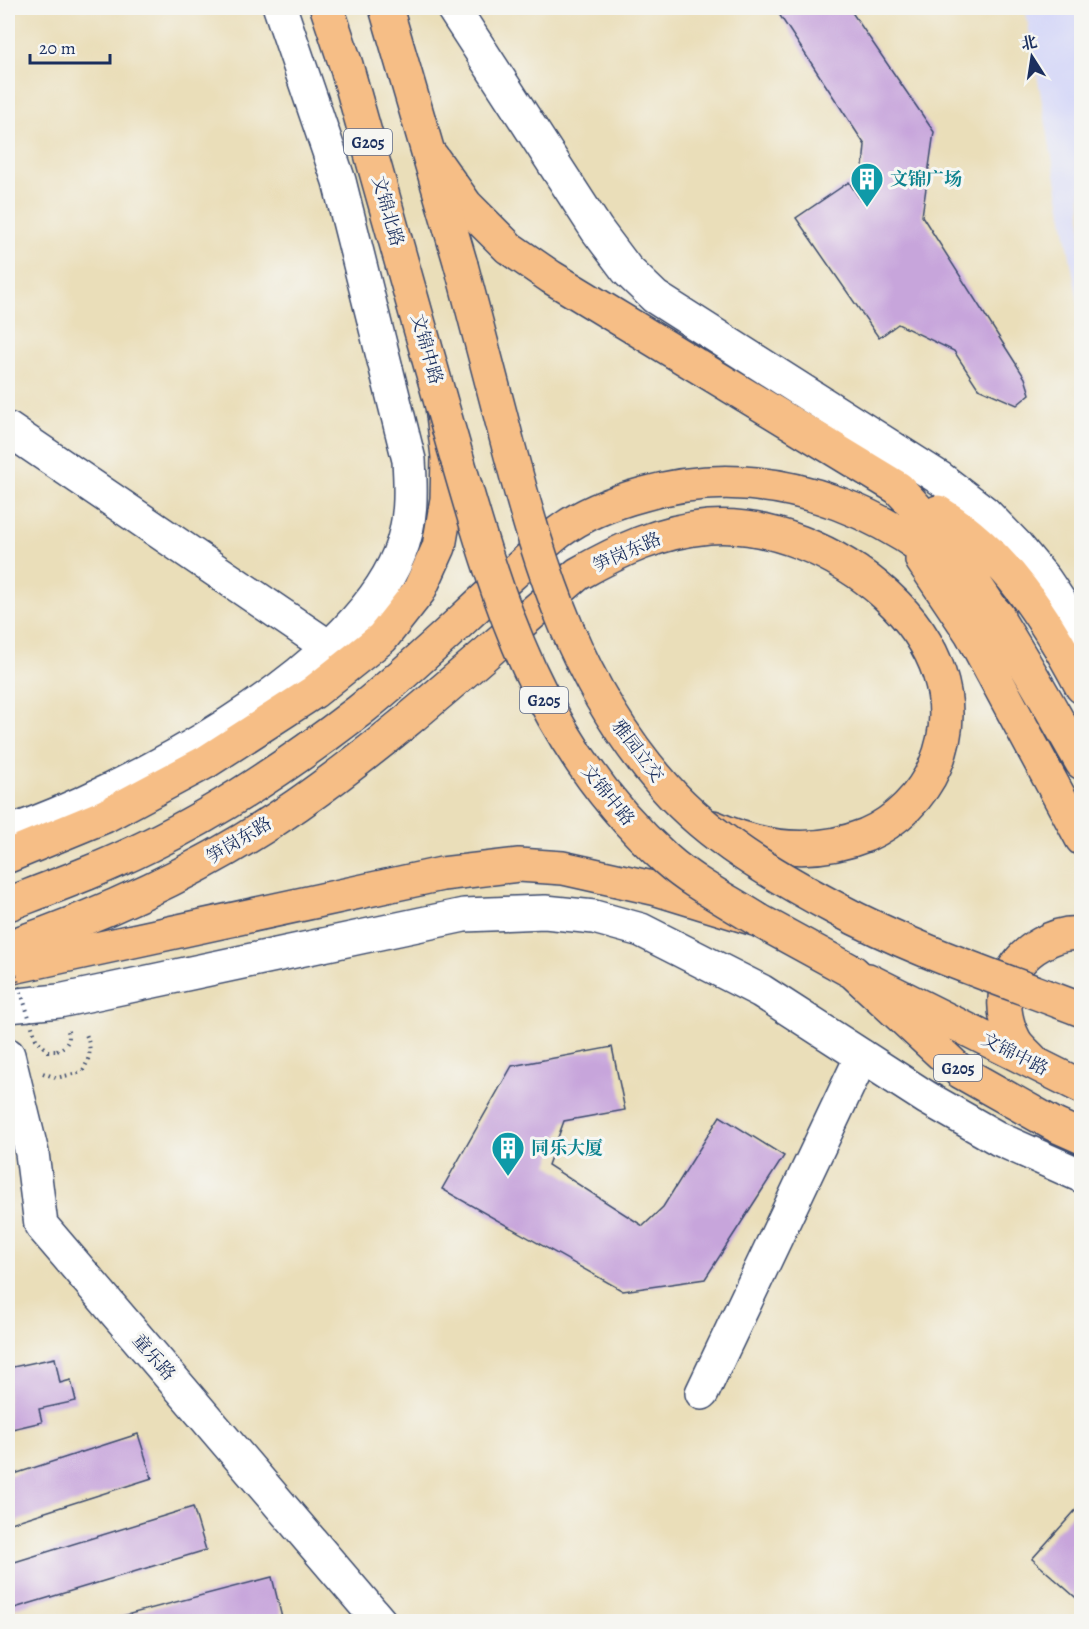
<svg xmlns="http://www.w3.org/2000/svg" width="1089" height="1629" viewBox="0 0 1089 1629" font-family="Alegreya,'Noto Serif SC',serif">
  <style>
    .built { fill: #d6d8f8 }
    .building { fill: #c7a5db }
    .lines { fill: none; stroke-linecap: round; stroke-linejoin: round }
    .minor-casing { stroke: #3a496c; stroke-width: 36 }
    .major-casing { stroke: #3a496c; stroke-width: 36 }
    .highway-casing { stroke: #3a496c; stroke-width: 36 }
    .path { stroke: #3a496c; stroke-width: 4; stroke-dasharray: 1.5 4.5; stroke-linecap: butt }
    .minor { stroke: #fff; stroke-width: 33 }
    .major { stroke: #f6be86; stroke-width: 33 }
    .highway { stroke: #f6be86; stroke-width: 33 }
    .highway-bridge-casing { stroke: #3a496c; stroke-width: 36; stroke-linecap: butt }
    .path-bridge { stroke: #3a496c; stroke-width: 4; stroke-dasharray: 1.5 4.5; stroke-linecap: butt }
    .highway-bridge { stroke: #f6be86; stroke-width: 33 }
    .labels { text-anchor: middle; stroke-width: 6; stroke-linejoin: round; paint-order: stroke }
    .shield { fill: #f6f6f2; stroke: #5d6b8a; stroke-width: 1.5 }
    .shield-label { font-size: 16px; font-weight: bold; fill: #1b2f5e }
    .culture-label { font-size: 18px; font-weight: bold; fill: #0d838f; stroke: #f6f6f2; text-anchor: start }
    .street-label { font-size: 18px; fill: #1b2f5e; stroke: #f6f6f2 }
  </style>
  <rect width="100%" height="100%" fill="#f6f6f2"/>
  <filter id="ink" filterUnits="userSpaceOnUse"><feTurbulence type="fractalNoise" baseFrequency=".0167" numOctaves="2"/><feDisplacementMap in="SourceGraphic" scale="12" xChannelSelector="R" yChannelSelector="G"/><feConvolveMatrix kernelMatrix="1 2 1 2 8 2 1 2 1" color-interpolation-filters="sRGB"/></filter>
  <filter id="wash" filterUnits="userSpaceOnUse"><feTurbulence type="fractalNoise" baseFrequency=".008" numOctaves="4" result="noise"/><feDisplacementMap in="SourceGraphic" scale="24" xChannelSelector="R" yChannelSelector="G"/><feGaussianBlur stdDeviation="1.35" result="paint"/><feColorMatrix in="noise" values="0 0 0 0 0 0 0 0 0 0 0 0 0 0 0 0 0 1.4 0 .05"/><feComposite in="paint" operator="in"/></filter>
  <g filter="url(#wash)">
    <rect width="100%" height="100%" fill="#eadeb9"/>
    <!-- built -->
    <path class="built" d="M1025,8H1081V318Z"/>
    <g id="blocks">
      <!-- building -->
      <path class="building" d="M775,8H849L934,132L922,216L1025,378L1030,394L1017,405L978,388L954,351L898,324L879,338L796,218L849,182L860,199L865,145Z
        M612,1047L625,1110L564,1121L548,1165L643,1226L663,1207L720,1116L784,1156L705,1279L623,1291L442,1189L512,1066Z
        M55,1358L60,1383L71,1380L76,1401L39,1409L42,1422L8,1430V1368Z
        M138,1434L152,1478L8,1524V1476Z
        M1082,1503V1603L1032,1559Z
        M193,1507L206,1550L8,1610V1564Z
        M272,1577L283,1622H103V1621Z"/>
    </g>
  </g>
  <g filter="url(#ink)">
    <use href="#blocks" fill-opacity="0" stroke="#3a496c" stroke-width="1.5"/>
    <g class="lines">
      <defs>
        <path id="minor" d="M453,8L597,230L627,270L655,297L941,479L984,512L1016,545L1045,580L1082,635
          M8,429L330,648
          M8,833C126,792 351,674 399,554C412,523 411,491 409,460L339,181L280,8
          M8,1006L59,1001L464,915L545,912L594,917L641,930L761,991L927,1098L999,1139L1082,1176
          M8,1055L32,1153L41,1225L380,1622
          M702,1393L862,1056"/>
        <path id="major" d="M432,157L466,205L509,248L551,277L898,488C976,569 1026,666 1082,763
          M938,512C1005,553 1046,619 1082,687
          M922,560L971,633L1082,839
          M8,904C55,886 102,869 148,846C222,810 293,762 359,711C412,669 461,620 511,575C527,561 542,545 559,532C584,513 614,502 644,494C776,456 911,516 998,616
          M8,947C110,912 208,867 297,805C396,736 486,652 578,574C620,550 661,531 709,527C825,518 990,638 935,766C922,796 896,822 866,835C814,856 762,849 713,827
          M868,980L1082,1087
          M1034,1062C1028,1055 1019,1048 1015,1041C995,1004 1005,964 1041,944C1053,937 1068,932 1082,934"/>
        <path id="highway" d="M386,8L461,265
          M8,856L105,816L206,762L314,692L382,638L419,591L439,547L447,499L448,457L442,406L346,65L327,8
          M8,968L442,874L519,865L563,868L657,889L758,920L853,972L961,1072L1055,1125L1082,1137"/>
      </defs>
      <!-- minor casing -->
      <use href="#minor" class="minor-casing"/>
      <!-- major casing -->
      <use href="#major" class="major-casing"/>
      <!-- highway casing -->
      <use href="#highway" class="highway-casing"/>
      <!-- path -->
      <path class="path" d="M57,1051C67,1046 72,1039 67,1029
        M43,1073L56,1078L82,1072C91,1057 92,1048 85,1032"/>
      <!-- minor -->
      <use href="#minor" class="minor"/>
      <!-- major -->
      <use href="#major" class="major"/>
      <!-- highway -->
      <use href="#highway" class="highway"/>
      <defs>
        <path id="highway-bridge" d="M461,265C477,326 493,387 509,448C542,572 577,688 665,787C710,838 775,876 835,908C913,950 999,978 1082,1010
          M442,406C492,578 528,735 667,860C693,883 728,901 758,920"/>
      </defs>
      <!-- highway-bridge casing -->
      <use href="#highway-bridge" class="highway-bridge-casing"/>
      <!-- path-bridge -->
      <path class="path-bridge" d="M8,952L36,1039L48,1051H57"/>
      <!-- highway-bridge -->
      <use href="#highway-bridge" class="highway-bridge"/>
    </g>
  </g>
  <!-- icons -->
  <defs>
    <symbol id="building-pin" viewBox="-11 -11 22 30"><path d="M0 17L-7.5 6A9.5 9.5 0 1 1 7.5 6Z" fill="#0f9aa8" stroke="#f6f6f2"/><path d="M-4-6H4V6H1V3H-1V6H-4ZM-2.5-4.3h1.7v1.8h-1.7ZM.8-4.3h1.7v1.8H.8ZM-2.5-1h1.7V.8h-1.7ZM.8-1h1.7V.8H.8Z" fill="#fff"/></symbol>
  </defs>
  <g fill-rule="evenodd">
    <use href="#building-pin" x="848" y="160" width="38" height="52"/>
    <use href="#building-pin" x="489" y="1129" width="38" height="52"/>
  </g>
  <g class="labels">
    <!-- shield labels -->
    <g class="shield">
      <rect x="344" y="129" width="48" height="26" rx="4.5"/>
      <rect x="520" y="687" width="48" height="26" rx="4.5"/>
      <rect x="934" y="1055" width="48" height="26" rx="4.5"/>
    </g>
    <g class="shield-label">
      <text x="368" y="148">G205</text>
      <text x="544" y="706">G205</text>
      <text x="958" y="1074">G205</text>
    </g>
    <!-- culture labels -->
    <g class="culture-label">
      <text x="890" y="185">文锦广场</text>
      <text x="531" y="1154">同乐大厦</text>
    </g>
    <!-- street labels -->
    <g class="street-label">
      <text transform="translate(388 211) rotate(74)" y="6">文锦北路</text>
      <text transform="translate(427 349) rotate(74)" y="6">文锦中路</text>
      <text transform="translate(627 552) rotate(-24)" y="6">笋岗东路</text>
      <text transform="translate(638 751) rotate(53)" y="6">雅园立交</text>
      <text transform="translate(608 795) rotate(51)" y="6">文锦中路</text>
      <text transform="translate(239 840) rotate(-31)" y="6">笋岗东路</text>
      <text transform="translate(1015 1054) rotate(27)" y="6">文锦中路</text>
      <text transform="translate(154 1357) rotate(49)" y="6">童乐路</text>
    </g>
  </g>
  <!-- margin -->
  <rect width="1089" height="1629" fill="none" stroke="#f6f6f2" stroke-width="30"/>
  <!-- north arrow -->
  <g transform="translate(1032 57) rotate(348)" stroke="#f6f6f2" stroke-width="4.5" paint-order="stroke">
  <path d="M0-4.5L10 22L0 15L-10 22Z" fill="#1b2f5e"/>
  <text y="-9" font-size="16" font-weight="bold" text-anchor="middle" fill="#1b2f5e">北</text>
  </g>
  <!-- scale -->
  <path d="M30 54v9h80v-9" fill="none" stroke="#1b2f5e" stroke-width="3"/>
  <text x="39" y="54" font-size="18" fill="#1b2f5e" stroke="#f6f6f2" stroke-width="4.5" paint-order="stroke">20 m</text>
</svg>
